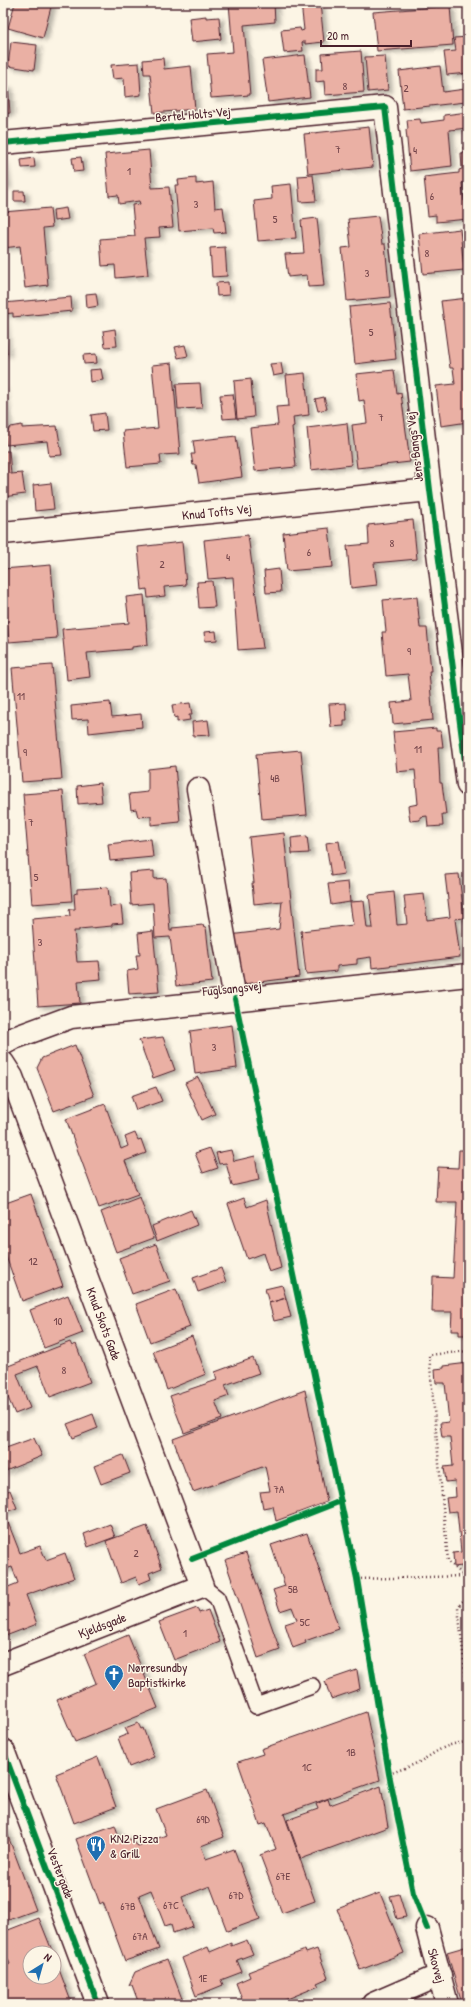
<svg xmlns="http://www.w3.org/2000/svg" width="471" height="2007" viewBox="0 0 471 2007" font-family="'Patrick Hand',sans-serif">
  <style>
    .building { fill: #eab0a4; stroke: #4a1f2b; filter: url(#shadow) }
    .lines { fill: none; stroke-linecap: round; stroke-linejoin: round }
    .service-casing { stroke: #4a1f2b; stroke-width: 18 }
    .minor-casing { stroke: #4a1f2b; stroke-width: 25 }
    .primary-casing { stroke: #4a1f2b; stroke-width: 25 }
    .path { stroke: #4a1f2b; stroke-width: 2.5; stroke-dasharray: 1 3; stroke-linecap: butt }
    .service { stroke: #fcf5e5; stroke-width: 15 }
    .minor { stroke: #fcf5e5; stroke-width: 22 }
    .primary { stroke: #fcf5e5; stroke-width: 22 }
    .cycleway-casing { stroke: #fcf5e5; stroke-width: 8 }
    .cycleway { stroke: #00873e; stroke-width: 6 }
    .labels { text-anchor: middle; stroke-width: 3; stroke-linejoin: round; paint-order: stroke }
    .number-label { font-size: 11px; fill: #724349 }
    .street-label { font-size: 13px; fill: #4a1f2b; stroke: #fcf5e5 }
    .poi-label { font-size: 13px; fill: #4a1f2b; stroke: #fcf5e5; text-anchor: start }
  </style>
  <defs>
    <filter id="shadow"><feDropShadow dx="4.5" dy="2.5" stdDeviation="2" flood-color="#0004"/></filter>
  </defs>
  <rect width="100%" height="100%" fill="#fcf5e5"/>
  <filter id="ink" filterUnits="userSpaceOnUse"><feTurbulence type="fractalNoise" baseFrequency=".025" numOctaves="2"/><feDisplacementMap in="SourceGraphic" scale="8" xChannelSelector="R" yChannelSelector="G"/><feConvolveMatrix kernelMatrix="1 2 1 2 8 2 1 2 1" color-interpolation-filters="sRGB"/></filter>
  <g filter="url(#ink)">
    <!-- building -->
    <path class="building" d="M15,3H52L43,38L8,28Z
      M229,3H274L275,22L244,25L250,95L211,98L207,54L233,52Z
      M301,3H320L324,42L305,44V42H302L303,51L284,53L281,30L300,28L301,31L304,30Z
      M450,6L453,45L377,51L373,12Z
      M206,16V18L219,17L221,39L192,42L189,18Z
      M468,37V73L447,75L444,52L456,51L454,38Z
      M11,42L37,45L34,70L8,66Z
      M361,51L364,92L325,95L324,81L316,82V69H323L322,54Z
      M305,55L310,97L268,102L262,60Z
      M385,56L388,90L368,92L365,57Z
      M163,58L164,69L191,66L195,109L154,113L150,74H144L143,60Z
      M139,63L141,95L125,97L124,78L113,79L111,65Z
      M440,66L443,92L465,89L466,102L403,109L399,71Z
      M3,86H8L10,113L3,114Z
      M468,112V128L449,130L452,166L410,171L406,130L408,129L407,120L420,119L421,123L444,120V115Z
      M369,127L373,167L308,174L304,134Z
      M463,147H468V182L462,183L464,201L468,200V222V219L436,222V215L428,216L424,177L459,173V170L462,169L461,153H464Z
      M149,150L152,188L169,187L173,227L159,228L160,237L144,238L148,275L116,278L115,265L102,266L100,239L135,236L132,205L140,204L139,201L119,204L118,195L109,196L105,154Z
      M81,157L83,171L74,172L72,158Z
      M34,158L35,167L22,168L21,160Z
      M3,159L7,186H3Z
      M313,175L316,201L300,202L298,176Z
      M196,178V184L213,182L215,208L223,207L226,232L214,233L213,228L179,231L175,185H179L178,180Z
      M291,184L296,238L258,241L254,201L272,199L271,186Z
      M14,191H24L25,201H14Z
      M50,208L52,227L43,228L48,285L25,288L20,246L3,248V212Z
      M66,208L68,219L54,221L53,210Z
      M378,216L382,244H385L390,297L347,301L342,248L351,247L348,219Z
      M317,218L324,286L308,287L307,275L288,277L285,254L304,253L301,220Z
      M460,229L464,270L423,274L419,234Z
      M225,247L227,276L212,277L210,248Z
      M228,282L229,295L217,296L216,283Z
      M96,293L98,306L87,308L86,294Z
      M71,297L72,311L13,317V313L3,314L7,354H3V303Z
      M468,298V422L441,426L436,386L455,384L453,368H450L441,301Z
      M390,303L396,359L355,364L349,307Z
      M115,329L117,346L105,347L103,331Z
      M185,345L188,356L178,358L175,347Z
      M96,354L97,363L84,364L83,355Z
      M172,363L180,454L160,455L161,464L127,467L123,431L158,428L152,365Z
      M281,363L283,374L273,376L270,364Z
      M101,369L103,380L90,382L89,370Z
      M394,370L397,394L401,393L410,462L357,468L352,425L367,423L364,400L359,401L356,374Z
      M305,373L309,415L293,417L294,426L292,427L296,467L255,471L250,428L278,425L276,407L289,406L286,375Z
      M251,379L254,417L237,419L234,381Z
      M200,383L202,408L178,409L176,384Z
      M3,387L8,428L3,429Z
      M233,394L236,418L223,419L220,395Z
      M324,397L327,409L318,411L315,399Z
      M105,413L107,430L93,431L91,415Z
      M347,423L351,465L311,470L307,428Z
      M22,425V428L57,426L62,455L49,456L47,441L6,445L5,434L11,427Z
      M236,436L242,477L199,483L196,465H193L191,454H195L193,441Z
      M3,451H9L11,474L22,473L25,494L3,497Z
      M51,483L54,509L35,511L33,485Z
      M413,520L417,559L374,563L377,585L351,588L347,546L369,544L368,525Z
      M329,528L333,567L287,571L283,533Z
      M248,535L263,648L238,650L233,577L208,579L204,540Z
      M182,542L186,585L164,587L165,596L148,598L147,589L142,590L138,547Z
      M51,565L57,638L9,642L3,569Z
      M279,569L281,592L266,593L264,571Z
      M212,581L215,607L199,608L197,582Z
      M144,595L148,645L132,647V649L87,653L90,677L67,680L62,629L129,623L126,597Z
      M417,597L420,628H427L431,671H429L433,720L393,724L391,703L411,701L408,674L386,676L382,632H386L383,600Z
      M216,631L217,640L205,641L204,632Z
      M52,665L62,779L22,782L12,668Z
      M110,702L112,717L141,714L142,727L89,733L88,719L72,720L71,706Z
      M190,703L192,715H189L190,720L177,722V717L174,718L172,705Z
      M346,703L347,721H344V726L331,727L329,704Z
      M208,720L210,735L193,736L192,722Z
      M436,728V731H441L443,747H438L440,783H442L446,814H442L443,826L428,827L427,816L420,817V820L410,821L408,806L418,804L415,770L397,772L393,732Z
      M301,750L307,815L262,819L256,754Z
      M175,766L180,822L151,825V816L138,817L136,809L131,810L129,794L148,792V769Z
      M100,783L102,802L78,804L77,786Z
      M63,791L72,901L32,904L23,794Z
      M284,833L299,977L235,985L229,935L279,929L282,901L254,904L252,883H254L249,837Z
      M307,836L309,853L292,854L291,838Z
      M151,839L153,857L110,861L108,844Z
      M339,841L344,874L331,876L326,843Z
      M154,871V879L166,878L170,931H172V928L203,925L204,928L206,927L212,982L176,986L170,937L155,938L153,903L131,905L129,873Z
      M459,874L464,918L455,919L460,957L372,968L371,957L357,959V964L337,966V971L306,974L301,931L353,925L350,902L364,901L367,928H373L369,895L394,892L397,925L407,924L404,896L424,894L427,920L450,917L445,875Z
      M348,882L350,902L331,905L328,884Z
      M108,887L110,907L121,905L123,923L112,924V926L79,929V931H74L77,962L99,961L101,979L78,981L80,1003L38,1006L32,919L70,916L69,909H75L74,894L77,893V889Z
      M153,931L159,992L129,994L127,971L138,969L136,955H140L138,933Z
      M232,1025L237,1068L195,1074L190,1031Z
      M163,1037L175,1070L153,1078L139,1040Z
      M75,1045L94,1096L54,1111L37,1068L42,1058Z
      M198,1077L215,1114L202,1120L185,1083Z
      M156,1087L162,1101L136,1110L131,1096Z
      M105,1104L121,1149L128,1146L125,1137L135,1133L138,1140L141,1139L146,1153L125,1161L138,1194L99,1208L66,1119Z
      M210,1148L218,1168L203,1173L195,1153Z
      M231,1150L234,1161L255,1156L259,1180L232,1186L226,1163L219,1164L216,1153Z
      M459,1150H468V1332H465V1335H459V1331H451L452,1312H432L433,1277L453,1278L457,1202H436L438,1167L458,1168Z
      M31,1194L63,1286L22,1301L3,1248V1204Z
      M140,1197L154,1238L116,1252L101,1212Z
      M244,1198L247,1207L266,1200L281,1268L269,1272L263,1253L247,1259L228,1204Z
      M191,1210L197,1225L157,1241L152,1226Z
      M156,1244L170,1281L132,1294L119,1258Z
      M221,1268L226,1282L198,1292L193,1278Z
      M282,1285L286,1298L269,1303L265,1289Z
      M176,1289L190,1327L150,1342L136,1304Z
      M68,1295L83,1333L44,1348L30,1310Z
      M286,1298L291,1317L274,1321L269,1303Z
      M192,1336L206,1374L167,1390L153,1351Z
      M70,1342L72,1346L76,1344L90,1382L50,1397L38,1366L17,1374L30,1408L15,1414L3,1386V1368Z
      M253,1358L259,1373L225,1385L229,1396L215,1401L222,1419L184,1433L170,1396L217,1380L215,1372Z
      M468,1363V1569H462V1566L454,1567L453,1553L461,1552L457,1511L448,1512L446,1498L456,1497L455,1481L446,1482L444,1467L453,1466L450,1437H442L440,1423L449,1422L445,1383H436L435,1369L444,1368V1366Z
      M305,1390L327,1502L276,1521L273,1506L263,1508L260,1492L270,1491L265,1466L193,1492L173,1439Z
      M93,1414L98,1428L73,1438L67,1424Z
      M34,1438L42,1456L3,1472V1449Z
      M123,1455L130,1473L101,1484L94,1466Z
      M10,1490L17,1508L3,1513V1493Z
      M7,1520L20,1553L40,1546L46,1560L65,1553L74,1578L26,1595L37,1624L3,1637V1589L18,1583L12,1567L3,1570V1521Z
      M110,1524L115,1537L88,1547L84,1534Z
      M147,1526L162,1568L149,1573L151,1579L139,1584L136,1577L121,1583L106,1541Z
      M307,1533L339,1629L305,1641L306,1643L293,1648L285,1624L297,1620L292,1607L280,1611L273,1590L285,1586L271,1545Z
      M246,1553L280,1650L258,1658L225,1560Z
      M197,1608L199,1613L208,1610L220,1642L174,1660L159,1622Z
      M128,1635L158,1708L75,1742L57,1700L96,1683L84,1654Z
      M357,1670L360,1689L331,1699L325,1681Z
      M366,1712L380,1780L284,1814L315,1901L282,1913L260,1855L276,1849L266,1823L260,1825L238,1762L263,1754L261,1749Z
      M138,1723L141,1729L143,1728L154,1757L129,1767L118,1738L128,1734L125,1728Z
      M98,1757L116,1807L74,1823L56,1774Z
      M381,1786L388,1827L301,1859L287,1820L318,1809L316,1804L328,1799L330,1805Z
      M207,1790L224,1837L201,1846L206,1859L234,1849L260,1919L227,1931L210,1886L182,1897L193,1926L173,1933L171,1924L165,1926L151,1890L139,1895L159,1949L125,1961L103,1902L100,1904L76,1839L115,1825L119,1837L125,1835L138,1846L166,1835L156,1809Z
      M465,1794H468V1829Z
      M5,1828L36,1910L3,1922V1829Z
      M380,1893L404,1953L360,1970L337,1909Z
      M399,1894L406,1917L397,1919L390,1896Z
      M39,1918L53,1953H30V1977H54V1956L72,2004H3V1967L10,1964L3,1947V1932Z
      M247,1940L253,1954L237,1960L242,1972L221,1980L223,1985L196,1996L182,1958L208,1947L210,1952L231,1943V1946Z
      M468,1946V2004H462L447,1952Z
      M317,1949L328,1978L317,1983L319,1986L275,2004H244L236,1983L250,1977L248,1972L305,1950L306,1953Z
      M167,1959L184,2004H139L132,1985H129L135,1972Z"/>
    <g class="lines">
      <defs>
        <path id="service" d="M202,1586L217,1598L256,1706L312,1686"/>
        <g id="minor">
          <path d="M3,143L385,107L430,490L468,785"/>
          <path id="s1" d="M3,533L430,490"/>
          <path d="M198,789L235,999"/>
          <path d="M3,1044L14,1038L71,1017L468,975"/>
          <path id="s2" d="M3,1063L12,1077L202,1586L3,1664"/>
          <path id="s3" d="M427,1928L447,2004"/>
          <path d="M373,2004L440,1975"/>
        </g>
        <path id="primary" d="M3,1750L98,2004"/>
      </defs>
      <!-- service casing -->
      <use href="#service" class="service-casing"/>
      <!-- minor casing -->
      <use href="#minor" class="minor-casing"/>
      <!-- primary casing -->
      <use href="#primary" class="primary-casing"/>
      <!-- path -->
      <path class="path" d="M468,1351L429,1355L448,1561L464,1576L468,1590
        M357,1579L464,1576
        M468,1595L458,1607L468,1699
        M389,1774C399,1770 409,1767 419,1762C439,1751 443,1744 468,1742"/>
      <!-- service -->
      <use href="#service" class="service"/>
      <!-- minor -->
      <use href="#minor" class="minor"/>
      <!-- primary -->
      <use href="#primary" class="primary"/>
      <defs>
        <path id="cycleway" d="M3,143L385,107L430,490L468,785
          M235,999L357,1579L389,1774L413,1893L427,1928
          M192,1559L341,1501
          M3,1750L98,2004"/>
      </defs>
      <!-- cycleway casing -->
      <use href="#cycleway" class="cycleway-casing"/>
      <!-- cycleway -->
      <use href="#cycleway" class="cycleway"/>
    </g>
  </g>
  <!-- icons -->
  <defs>
    <symbol id="church-pin" viewBox="-11 -11 22 30"><path d="M0 17L-7.5 6A9.5 9.5 0 1 1 7.5 6Z" fill="#1f6fb2" stroke="#fcf5e5"/><path d="M-1.2-6h2.4v3.5h3.3v2.4h-3.3V6h-2.4V-.1h-3.3v-2.4h3.3Z" fill="#fff"/></symbol>
    <symbol id="restaurant-pin" viewBox="-11 -11 22 30"><path d="M0 17L-7.5 6A9.5 9.5 0 1 1 7.5 6Z" fill="#1f6fb2" stroke="#fcf5e5"/><path d="M-5-6h1v4h1v-4h1v4h1v-4h1v5L-1.5 .5V6h-2V.5L-5-1ZM5-6V6H3V1.5H1.5Q1.5-4 5-6Z" fill="#fff"/></symbol>
  </defs>
  <g fill-rule="evenodd">
    <use href="#church-pin" x="103" y="1663" width="22" height="30"/>
    <use href="#restaurant-pin" x="85" y="1834" width="22" height="30"/>
  </g>
  <g class="labels">
    <!-- number labels -->
    <g class="number-label">
      <text x="345" y="90">8</text>
      <text x="406" y="92">2</text>
      <text x="338" y="153">7</text>
      <text x="415" y="154">4</text>
      <text x="129" y="175">1</text>
      <text x="432" y="200">6</text>
      <text x="196" y="208">3</text>
      <text x="275" y="223">5</text>
      <text x="427" y="257">8</text>
      <text x="367" y="277">3</text>
      <text x="371" y="336">5</text>
      <text x="381" y="421">7</text>
      <text x="392" y="547">8</text>
      <text x="309" y="556">6</text>
      <text x="228" y="561">4</text>
      <text x="162" y="568">2</text>
      <text x="409" y="655">9</text>
      <text x="21" y="700">11</text>
      <text x="418" y="753">11</text>
      <text x="25" y="756">9</text>
      <text x="275" y="782">4B</text>
      <text x="31" y="826">7</text>
      <text x="36" y="881">5</text>
      <text x="40" y="946">3</text>
      <text x="214" y="1051">3</text>
      <text x="33" y="1265">12</text>
      <text x="58" y="1325">10</text>
      <text x="64" y="1374">8</text>
      <text x="279" y="1493">7A</text>
      <text x="136" y="1557">2</text>
      <text x="293" y="1593">5B</text>
      <text x="305" y="1626">5C</text>
      <text x="185" y="1637">1</text>
      <text x="351" y="1756">1B</text>
      <text x="307" y="1771">1C</text>
      <text x="203" y="1823">69D</text>
      <text x="283" y="1880">67E</text>
      <text x="236" y="1899">67D</text>
      <text x="171" y="1909">67C</text>
      <text x="128" y="1910">67B</text>
      <text x="140" y="1940">67A</text>
      <text x="203" y="1982">1E</text>
    </g>
    <!-- street labels -->
    <g class="street-label">
      <text transform="translate(193 114) rotate(-5)" y="5">Bertel Holts Vej</text>
      <text transform="translate(414 447) rotate(-97)" y="5">Jens Bangs Vej</text>
      <text dy="5" stroke="none"><textPath href="#s1" startOffset="215">Knud Tofts Vej</textPath></text>
      <text transform="translate(232 988) rotate(-6)" y="5">Fuglsangsvej</text>
      <text dy="5" stroke="none"><textPath href="#s2" startOffset="280">Knud Skots Gade</textPath></text>
      <text transform="translate(102 1625) rotate(-21)" y="5">Kjeldsgade</text>
      <text transform="translate(61 1873) rotate(69)" y="5">Vestergade</text>
      <text dy="5" stroke="none"><textPath href="#s3" startOffset="39">Skovvej</textPath></text>
    </g>
    <!-- poi labels -->
    <g class="poi-label">
      <text x="128" y="1672">Nørresundby<tspan x="128" dy="15">Baptistkirke</tspan></text>
      <text x="110" y="1843">KN2 Pizza<tspan x="110" dy="15">&amp; Grill</tspan></text>
    </g>
  </g>
  <!-- margin -->
  <rect width="471" height="2007" fill="none" stroke="#fcf5e5" stroke-width="16"/>
  <rect x="8" y="8" width="455" height="1991" fill="none" stroke="#4a1f2b" stroke-width="1.5" filter="url(#ink)"/>
  <!-- north arrow -->
  <g transform="translate(42 1965) rotate(37)"><circle r="19" fill="#fcf5e5" stroke="#b59f9b"/>
  <path d="M0-3L7 15L0 10L-7 15Z" fill="#1f6fb2"/>
  <text y="-6" font-size="11" font-weight="bold" text-anchor="middle" fill="#4a1f2b">N</text>
  </g>
  <!-- scale -->
  <path d="M321 40v6h90v-6" fill="none" stroke="#4a1f2b" stroke-width="2"/>
  <text x="327" y="40" font-size="12" fill="#4a1f2b" stroke="#fcf5e5" stroke-width="3" paint-order="stroke">20 m</text>
</svg>
